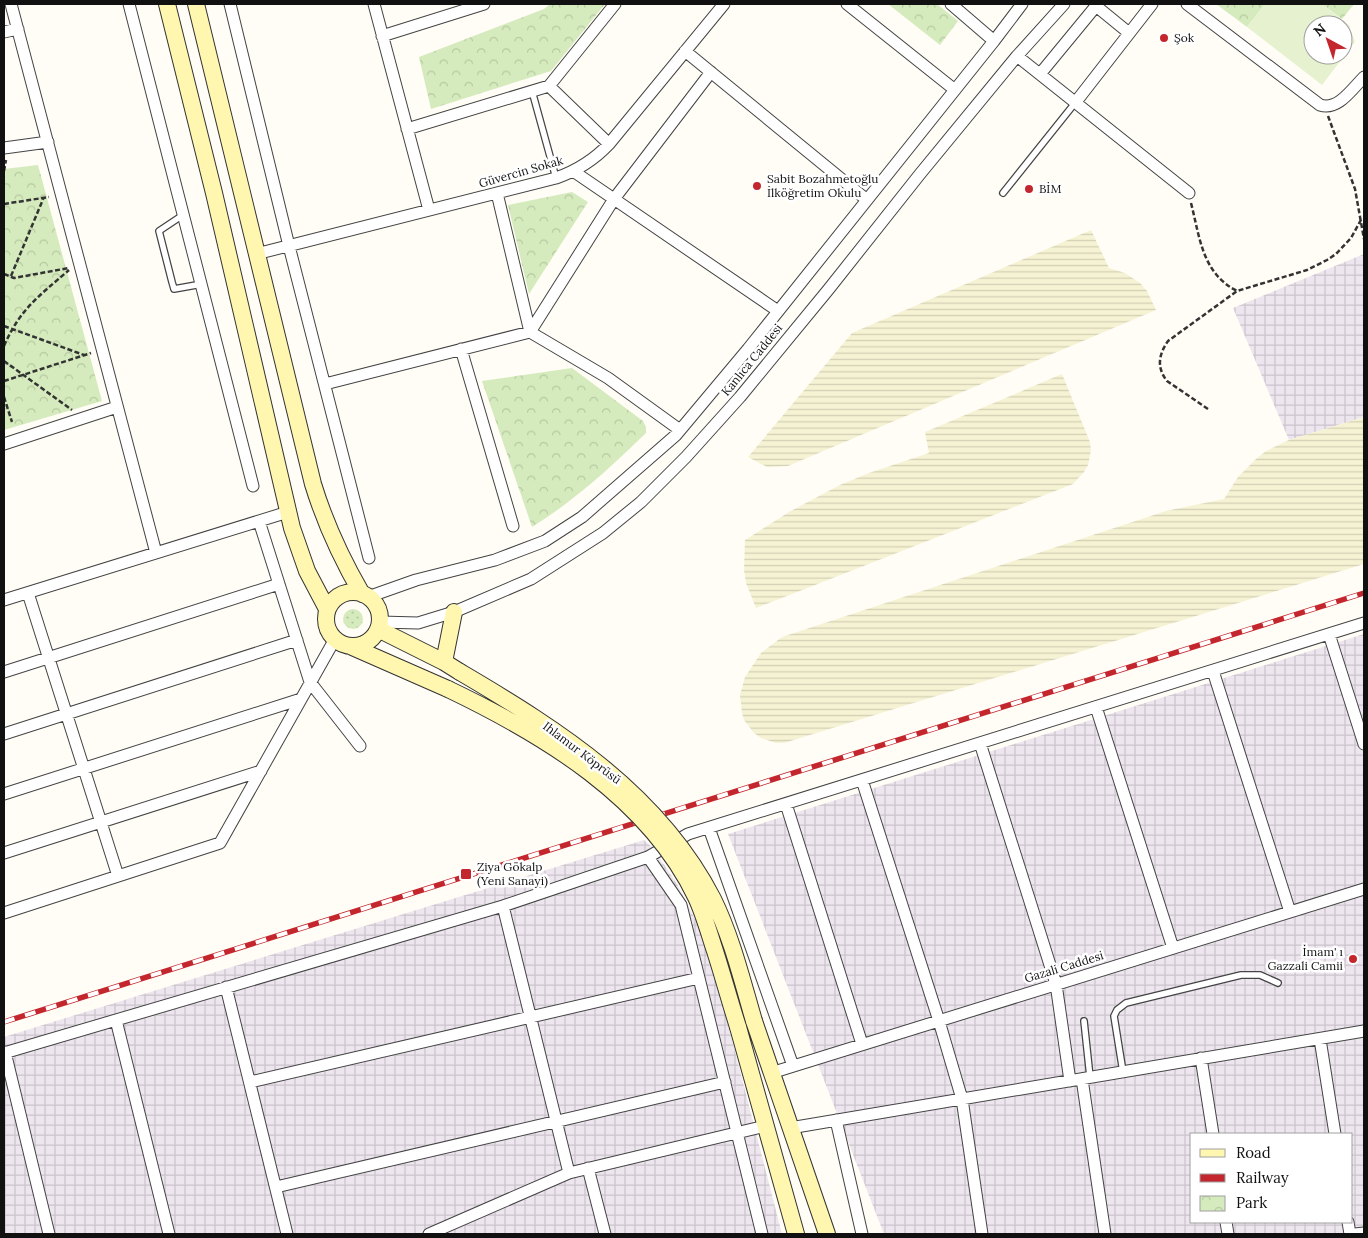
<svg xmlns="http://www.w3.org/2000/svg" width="1368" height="1238" viewBox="0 0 1368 1238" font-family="Lora,serif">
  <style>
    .industrial { fill: url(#industrial-grid); fill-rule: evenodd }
    .farmland { fill: url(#farmland-rules) }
    .grass { fill: url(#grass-dots) }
    .park { fill: url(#park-crowns) }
    .pitch { fill: #e6f2cf; fill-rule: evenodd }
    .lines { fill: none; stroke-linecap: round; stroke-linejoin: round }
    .lane-casing { stroke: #444; stroke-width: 8 }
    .street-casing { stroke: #444; stroke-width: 13 }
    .secondary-casing { stroke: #333; stroke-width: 18 }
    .path { stroke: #333; stroke-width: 2.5; stroke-dasharray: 5 2.5; stroke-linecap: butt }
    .lane { stroke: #fff; stroke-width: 5.5 }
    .street { stroke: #fff; stroke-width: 11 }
    .secondary { stroke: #fff6b0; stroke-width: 16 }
    .rail-casing { stroke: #c4262e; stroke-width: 5.5 }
    .rail { stroke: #fff; stroke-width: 4; stroke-dasharray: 11; stroke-linecap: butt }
    .secondary-bridge-casing { stroke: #333; stroke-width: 18; stroke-linecap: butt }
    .secondary-bridge { stroke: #fff6b0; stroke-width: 16 }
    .poi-dot { fill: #c4262e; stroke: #fff; stroke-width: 2 }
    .labels { text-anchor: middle; stroke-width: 5; stroke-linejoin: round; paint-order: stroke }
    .poi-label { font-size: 12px; fill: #111; stroke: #fff; text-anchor: start }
    .street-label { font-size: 12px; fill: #111; stroke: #fff }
  </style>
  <defs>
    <pattern id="industrial-grid" width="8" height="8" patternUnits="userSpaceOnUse" patternTransform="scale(1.25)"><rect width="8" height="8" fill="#eee6ef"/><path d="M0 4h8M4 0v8" fill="none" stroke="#cbc4cc"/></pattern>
    <pattern id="farmland-rules" width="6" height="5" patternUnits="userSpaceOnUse" patternTransform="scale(1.25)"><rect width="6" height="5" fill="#f6f3d4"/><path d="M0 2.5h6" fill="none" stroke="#d2cfb5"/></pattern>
    <pattern id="grass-dots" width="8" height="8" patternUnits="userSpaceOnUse" patternTransform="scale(1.25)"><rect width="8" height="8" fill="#d5ebbd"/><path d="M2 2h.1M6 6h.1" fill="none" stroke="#b6c8a1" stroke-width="1.8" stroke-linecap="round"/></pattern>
    <pattern id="park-crowns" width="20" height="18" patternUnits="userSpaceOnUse" patternTransform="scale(1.25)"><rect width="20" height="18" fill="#d5ebbd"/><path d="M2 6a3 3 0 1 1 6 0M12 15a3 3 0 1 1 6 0" fill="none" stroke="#b6c8a1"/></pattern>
  </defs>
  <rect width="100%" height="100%" fill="#fffdf5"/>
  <!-- industrial -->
  <path class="industrial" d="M1364,254V417L1289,440L1233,308Z
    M1364,634V1234H884L728,834ZM1192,1134H1352V1222H1192Z
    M644,840L653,848L677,884L701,931L711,958L782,1234H4V1037Z"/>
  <!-- farmland -->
  <path class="farmland" d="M1091,230L1109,268L1125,273L1140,283L1147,291L1156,310L788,466L767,467L748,457L852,333Z
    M1062,374L1090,442L1091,450L1088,465L1084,472L1073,484L756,608L746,583L744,570L745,540L789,512L840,485L869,473L929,453L925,432Z
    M1364,417V564L784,743H776L761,738L754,733L744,720L742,713L740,695L745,677L761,653L782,637L1166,511L1224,499L1238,477L1256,459L1266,451L1289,440Z"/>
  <!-- grass -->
  <path class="grass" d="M343 619a10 10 0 1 1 20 0a10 10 0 1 1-20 0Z"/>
  <!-- park -->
  <path class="park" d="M550,4H605L551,71L431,109L419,57L544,9Z
    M888,4H937L958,21L940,45Z
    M1216,4H1265L1247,27Z
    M1322,4H1354L1342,19Z
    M38,165L102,401L4,430V169Z
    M572,192L588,202L529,294L508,205Z
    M572,368L643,421L646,427V433C610,468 574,501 532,527L482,381Z"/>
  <!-- pitch -->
  <path class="pitch" d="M1265,4H1322L1349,25L1355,42L1322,85L1247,27ZM1313,25H1343V55H1313Z"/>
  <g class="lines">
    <defs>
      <path id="lane" d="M532,91L556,178
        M1003,193L1075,103
        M183,215L159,231L172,282L174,289L202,284
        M1084,1021L1090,1077
        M1123,1072L1114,1016L1117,1010L1126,1003L1241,975H1260L1278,983"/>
      <path id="street" d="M11,4L156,553
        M129,4L253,486
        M230,4L289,246L369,558
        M374,4L429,210
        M847,4L955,90
        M951,4L994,41
        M1187,4L1320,105C1338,111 1352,89 1364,77
        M4,32L18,29
        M382,36L484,4
        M685,51L867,200
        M1017,56L1189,193
        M1040,74L1096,6L1129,33
        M549,86L609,144
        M1075,103L1152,4
        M407,129L549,86L615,4
        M4,148L48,142
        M573,171L778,311
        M497,193L530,332L608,378L680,430
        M256,254L556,178C576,171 594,160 609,144L724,4
        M461,349L513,526
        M325,384L530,332L614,199L711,72
        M4,444L117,407
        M259,521L310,682L360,746
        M28,593L118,876
        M368,597L416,580L495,560L545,541L582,517L676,435L748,349L994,41L1022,4
        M4,600L288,512
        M380,622L418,623L454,612L531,579L603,533L641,502L686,457L740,397L828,290L920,174L1017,56L1064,4
        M1329,634L1364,744
        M1213,671L1290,912
        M4,672L279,584
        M1096,707L1173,948
        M4,734L297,640
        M980,743L1056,984L1070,1081
        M862,780L939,1021L962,1099L982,1234
        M4,794L301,699
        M786,804L862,1044
        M709,828L793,1066
        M4,853L261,771
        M648,857L681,905L762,1234
        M503,906L569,1173
        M4,913L220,843L335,639
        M226,987L287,1234
        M116,1020L169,1234
        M1320,1039L1335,1134
        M5,1052L49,1234
        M4,1053L503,906L648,857L688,834L1364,623
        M1201,1058L1213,1134
        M771,1073L1364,889
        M1082,1079L1105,1234
        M250,1082L699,978
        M836,1120L862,1234
        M790,1128L1364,1031
        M588,1168L605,1234
        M276,1187L725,1082
        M1226,1222L1228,1234
        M1348,1222L1350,1234
        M429,1234L569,1173L765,1126
        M1355,1234L1364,1233"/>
      <path id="secondary" d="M167,4L214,193L292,528L307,571L327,609
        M196,4L313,484C325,523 341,558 362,594
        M326 619a27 27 0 1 1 54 0a27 27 0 1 1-54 0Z
        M378,629L444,662L460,672
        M350,646L448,689
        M444,662L454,612
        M754,1021L827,1234
        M738,1027L796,1234"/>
    </defs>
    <!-- lane casing -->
    <use href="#lane" class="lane-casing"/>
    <!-- street casing -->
    <use href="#street" class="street-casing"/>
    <!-- secondary casing -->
    <use href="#secondary" class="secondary-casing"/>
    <!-- path -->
    <path class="path" d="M1328,116L1355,189L1364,239
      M4,171L6,160
      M1191,203C1200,238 1202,273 1237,291
      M4,204L49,197
      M4,274L14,278L69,268
      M11,276L44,197
      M4,326L84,355
      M4,346C20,309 39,296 69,270
      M4,361L72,410
      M4,381L91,353
      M4,397L12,422
      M1208,409L1167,381C1156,367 1159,354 1168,341L1237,291L1307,270L1327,260L1336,254L1351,238L1362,218"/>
    <!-- lane -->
    <use href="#lane" class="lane"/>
    <!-- street -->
    <use href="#street" class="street"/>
    <!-- secondary -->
    <use href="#secondary" class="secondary"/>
    <defs>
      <path id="rail" d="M4,1022L1364,593"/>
    </defs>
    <!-- rail casing -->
    <use href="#rail" class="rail-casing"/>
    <!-- rail -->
    <use href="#rail" class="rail"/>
    <defs>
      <path id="secondary-bridge" d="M460,672C559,730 659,794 713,899C732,938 742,980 754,1021
        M448,689C544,735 648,797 696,897C704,914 709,933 715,951C723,976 730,1002 738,1027"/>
    </defs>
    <!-- secondary-bridge casing -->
    <use href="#secondary-bridge" class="secondary-bridge-casing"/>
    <!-- secondary-bridge -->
    <use href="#secondary-bridge" class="secondary-bridge"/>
  </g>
  <!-- markers -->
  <g class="poi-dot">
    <circle cx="1164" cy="38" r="5"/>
    <circle cx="757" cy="186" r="5"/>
    <circle cx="1029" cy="189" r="5"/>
    <rect x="460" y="868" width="12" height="12" rx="2.5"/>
    <circle cx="1353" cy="959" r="5"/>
  </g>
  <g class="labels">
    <!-- poi labels -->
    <g class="poi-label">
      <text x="1174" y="42">Şok</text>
      <text x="767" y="183">Sabit Bozahmetoğlu<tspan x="767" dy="14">İlköğretim Okulu</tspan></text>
      <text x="1039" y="193">BİM</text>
      <text x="477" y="871">Ziya Gökalp<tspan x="477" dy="14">(Yeni Sanayi)</tspan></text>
      <text x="1343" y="956" text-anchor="end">İmam' ı<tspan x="1343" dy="14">Gazzali Camii</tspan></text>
    </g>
    <!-- street labels -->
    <g class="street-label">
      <text transform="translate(521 172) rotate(-16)" y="4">Güvercin Sokak</text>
      <text transform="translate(752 360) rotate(-51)" y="4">Kanlıca Caddesi</text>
      <text transform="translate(582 753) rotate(37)" y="4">Ihlamur Köprüsü</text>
      <text transform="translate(1064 967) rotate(-17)" y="4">Gazali Caddesi</text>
    </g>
  </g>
  <!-- border -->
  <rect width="1368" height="1238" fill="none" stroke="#111111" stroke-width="10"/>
  <!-- legend -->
  <rect x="1190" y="1133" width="162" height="90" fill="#ffffff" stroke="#a0a0a0"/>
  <rect x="1200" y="1149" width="25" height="8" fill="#fff6b0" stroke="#a0a0a0"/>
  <text x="1236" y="1158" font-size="15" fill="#111111">Road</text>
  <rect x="1200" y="1174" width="25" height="8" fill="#c4262e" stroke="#a0a0a0"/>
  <text x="1236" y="1183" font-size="15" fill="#111111">Railway</text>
  <rect x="1200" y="1196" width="25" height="15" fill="url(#park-crowns)" stroke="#a0a0a0"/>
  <text x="1236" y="1208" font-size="15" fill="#111111">Park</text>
  <!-- north arrow -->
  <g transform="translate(1328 40) rotate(320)"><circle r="24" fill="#ffffff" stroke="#a0a0a0"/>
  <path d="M0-4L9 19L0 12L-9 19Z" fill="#c4262e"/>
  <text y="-8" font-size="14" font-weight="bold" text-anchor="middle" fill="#111111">N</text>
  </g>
</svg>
